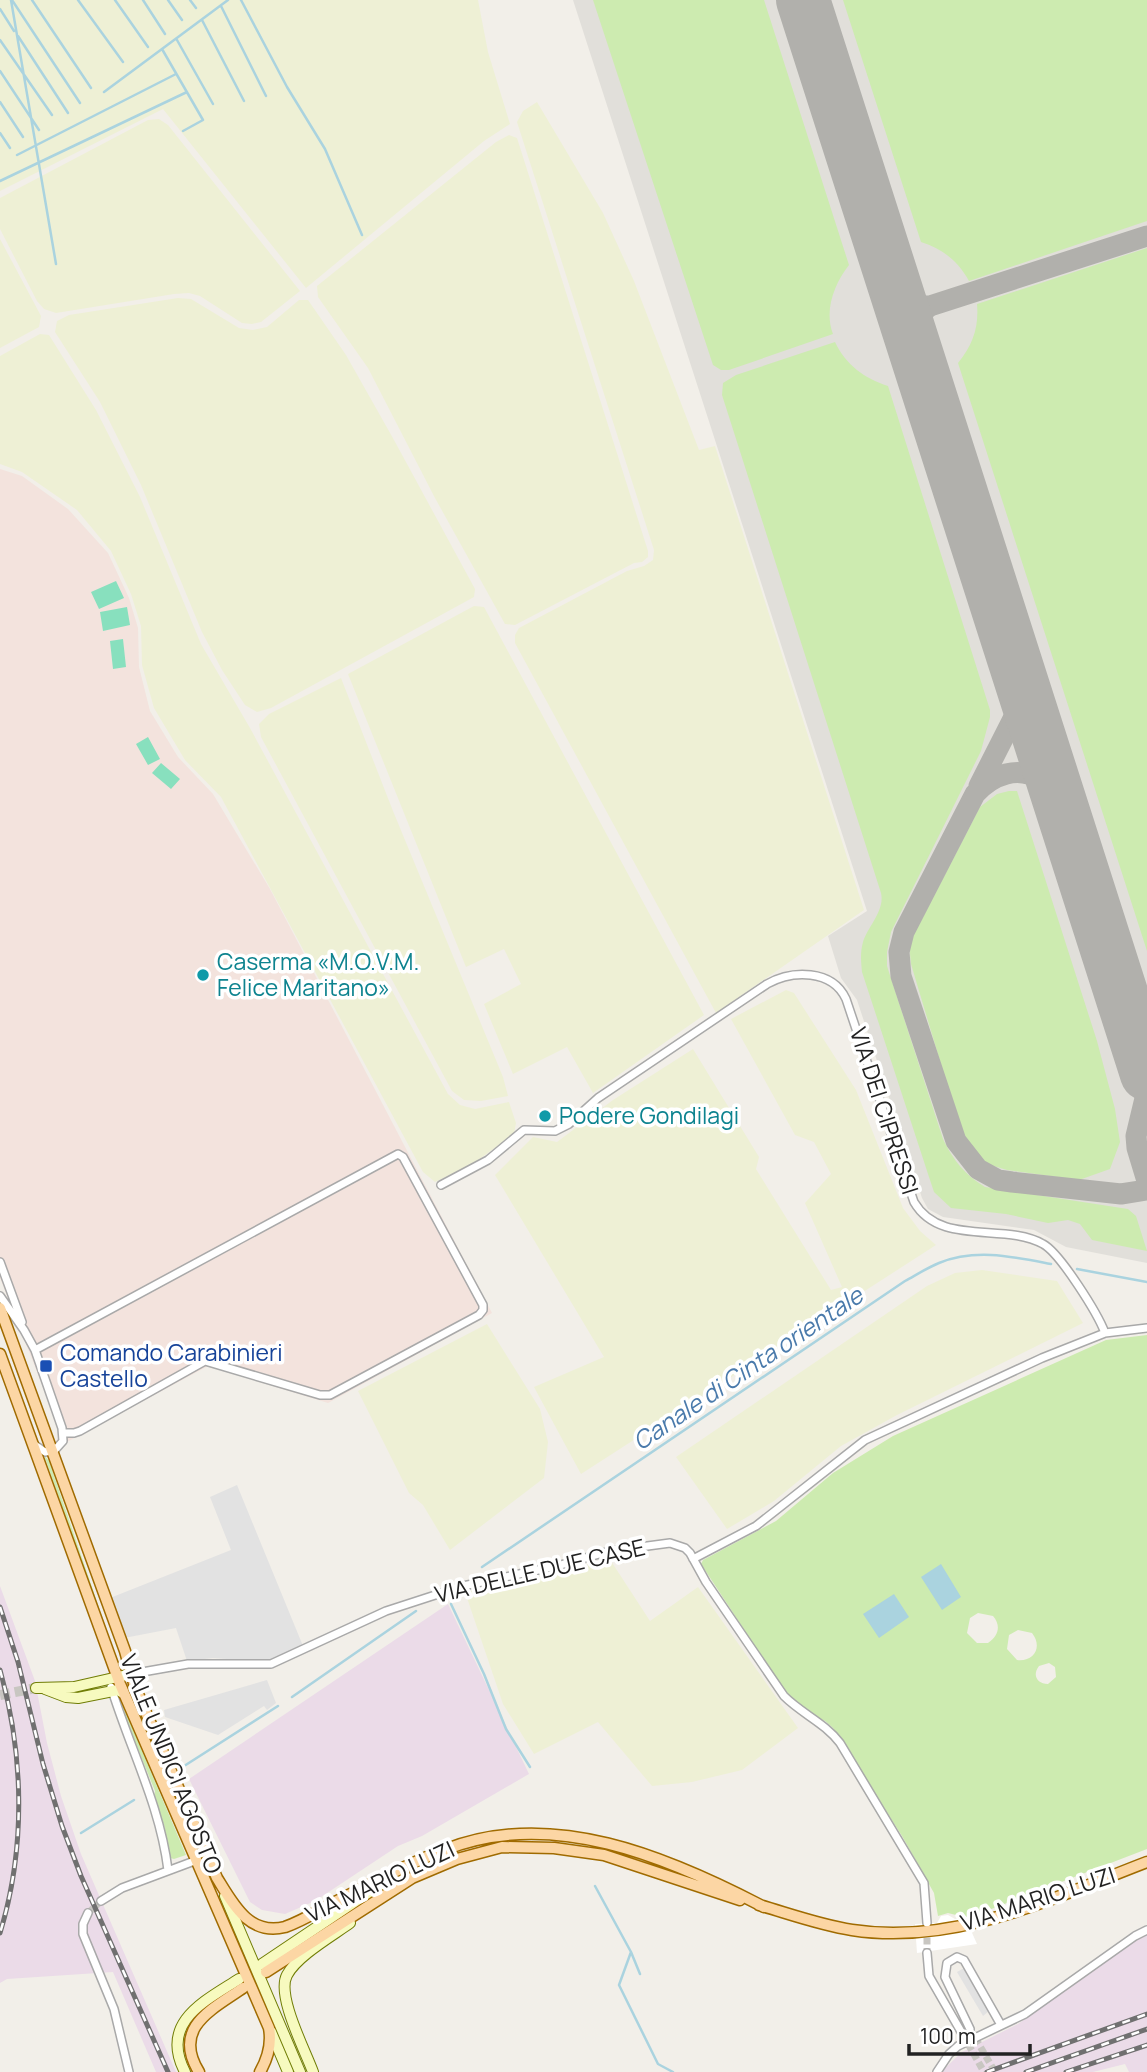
<svg xmlns="http://www.w3.org/2000/svg" width="1147" height="2072" viewBox="0 0 1147 2072" font-family="Manrope,sans-serif">
  <style>
    .industrial { fill: #ebdbe8 }
    .military { fill: #f3e3dd }
    .airport { fill: #e1dfda }
    .farmland { fill: #eef0d5 }
    .grass { fill: #cdebb0; fill-rule: evenodd }
    .pitch { fill: #88e0be }
    .parking { fill: #e2e2e2 }
    .water { fill: #aad3df }
    .pier { fill: #fff }
    .lines { fill: none; stroke-linecap: round; stroke-linejoin: round }
    .stream { stroke: #aad3df; stroke-width: 2.5 }
    .taxiway { stroke: #b1b0ac; stroke-width: 21 }
    .runway { stroke: #b1b0ac; stroke-width: 54 }
    .street-tunnel { stroke: #c8c6c1; stroke-width: 7; stroke-dasharray: 7 3.5; stroke-linecap: butt }
    .secondary-tunnel { stroke: #c8c6c1; stroke-width: 10; stroke-dasharray: 10 5; stroke-linecap: butt }
    .street-casing { stroke: #a9a9a9; stroke-width: 10 }
    .secondary-casing { stroke: #707d05; stroke-width: 12 }
    .primary-casing { stroke: #a06b00; stroke-width: 13 }
    .street { stroke: #fff; stroke-width: 7 }
    .secondary { stroke: #f7fabf; stroke-width: 10 }
    .primary { stroke: #fcd6a4; stroke-width: 10 }
    .rail-casing { stroke: #707070; stroke-width: 5 }
    .rail { stroke: #fff; stroke-width: 2.5; stroke-dasharray: 8; stroke-linecap: butt }
    .culture-dot { fill: #0f9aa8; stroke: #fff; stroke-width: 2.5 }
    .transit-dot { fill: #1a4fb4; stroke: #fff; stroke-width: 2.5 }
    .labels { text-anchor: middle; stroke-width: 7; stroke-linejoin: round; paint-order: stroke }
    .culture-label { font-size: 23px; fill: #0d838f; stroke: #fff; text-anchor: start }
    .street-label { font-size: 23px; fill: #222; stroke: #fff }
    .transit-label { font-size: 23px; fill: #164399; stroke: #fff; text-anchor: start }
    .water-label { font-size: 24px; font-style: italic; fill: #4a7aab; stroke: #fff }
  </style>
  <rect width="100%" height="100%" fill="#f2efe9"/>
  <!-- industrial -->
  <path class="industrial" d="M0,1586L35,1681L47,1743L61,1796L81,1854L176,2072H156L113,1972L7,1979L0,1983Z
    M448,1604L529,1774L422,1836L398,1846L315,1901L285,1914L262,1910L250,1902L244,1890L189,1779Z
    M1147,1934V2072H1129L1125,2064L1093,2072H941L962,2052L1018,2024L1140,1937Z"/>
  <!-- military -->
  <path class="military" d="M0,469L22,476L68,509L108,553L129,598L138,628L139,667L150,711L178,757L213,794L270,889L492,1313L328,1403L208,1366L65,1443L0,1278Z"/>
  <!-- airport -->
  <path class="airport" d="M573,0H1147V1263L1066,1247L1034,1230L943,1217L928,1209L922,1198L857,1000L841,978L828,936L867,911Z"/>
  <!-- farmland -->
  <path class="farmland" d="M0,0H478L488,52L510,124L484,141L306,288L163,109L0,191Z
    M537,102L603,213L634,281L699,450L715,446L864,910L716,1013L515,643V635L519,628L627,571L644,566L653,560L654,550L517,122L523,111Z
    M159,119L168,125L300,291L261,322L252,324L242,323L200,296L189,293L174,294L56,313L44,309L37,301L0,229V198L148,120Z
    M509,135L517,138L648,551V557L642,562L634,563L515,625L505,624L435,498L368,368L318,297L317,286L496,142Z
    M0,239L41,316L39,327L0,348Z
    M178,298L191,299L239,328L253,330L267,327L299,300H308L346,355L394,440L475,589L474,597L271,708L257,712L245,705L222,670L202,632L141,485L100,402L55,332L57,321L69,315Z
    M40,334L49,335L96,410L140,497L201,644L250,728L448,1094L460,1105L475,1109L509,1102L516,1123L514,1134L474,1163L435,1182L423,1172L221,797L185,760L154,708L142,665L141,626L131,594L111,551L77,510L22,472L0,464V356Z
    M474,606L484,607L704,1015L593,1093L567,1047L513,1074L484,1004L521,984L504,949L466,967L348,674Z
    M341,678L393,811L503,1077L508,1096L481,1101L464,1100L452,1091L261,737L259,724L269,714Z
    M786,990L794,993L856,1090L903,1208L920,1231L936,1245L581,1474L534,1387L604,1357L495,1175L533,1137L557,1142L613,1100L693,1049L759,1157L756,1169L831,1290L842,1287L805,1203L831,1174L814,1142L795,1135L731,1019Z
    M982,1270L1057,1281L1083,1323L897,1415L841,1446L774,1501L727,1529L676,1457L927,1286L955,1273Z
    M487,1324L540,1409L548,1442L544,1478L450,1550L423,1505L409,1493L358,1391Z
    M609,1558L650,1621L698,1587L798,1728L742,1770L692,1782L652,1786L598,1722L534,1754L503,1704L465,1592L572,1569Z"/>
  <!-- grass -->
  <path class="grass" d="M593,0H764L849,265C834,284 824,311 833,334L729,370H721L713,365Z
    M843,0H1147V221L969,281C958,261 943,249 921,242Z
    M1147,248V951L958,363C973,345 979,327 977,304Z
    M835,342C846,365 864,378 888,386L990,710V717L981,751L891,932L887,952V966L943,1139C953,1160 965,1175 985,1187L1128,1209L1136,1216L1147,1251L1092,1240L1080,1224L1068,1220L1048,1223L1006,1214L951,1208L934,1192L929,1177L862,972C861,961 860,953 863,942C868,926 885,911 881,893L722,395L723,383L736,375Z
    M1009,791H1017L1097,1041L1115,1109L1120,1142L1110,1169L1079,1180L1007,1170L990,1165L980,1158L966,1141L960,1128L911,964L909,944L980,807L997,794Z
    M1147,1335V1849L968,1918L948,1913L938,1916L934,1893L902,1836L833,1728L825,1721L806,1712L785,1692L701,1564L703,1560L776,1521L833,1473L893,1436L1106,1340ZM978,1613L993,1616C1001,1625 999,1636 988,1643H977L967,1633L970,1618ZM1018,1630L1032,1633C1043,1647 1034,1662 1017,1660L1007,1649L1009,1635ZM1049,1663L1055,1667L1056,1677L1048,1684C1037,1684 1032,1675 1039,1666Z
    M44,1455L49,1461L108,1634L107,1635Z
    M115,1692H117L186,1855L174,1859L170,1858L164,1825L154,1798L155,1791Z"/>
  <!-- pitch -->
  <path class="pitch" d="M116,581L124,598L99,609L91,592Z
    M127,607L130,625L103,631L100,612Z
    M123,639L126,667L113,669L110,641Z
    M148,737L160,759L148,765L136,744Z
    M161,763L180,779L171,789L152,773Z"/>
  <!-- parking -->
  <path class="parking" d="M237,1485L303,1646L276,1659L252,1661L213,1658L187,1661L176,1628L124,1638L110,1598L231,1550L210,1497Z
    M267,1680L276,1703L267,1710L264,1706L218,1735L165,1717L164,1710Z
    M964,1968L989,2011L983,2016L957,1972Z"/>
  <!-- water -->
  <path class="water" d="M941,1564L961,1597L942,1610L921,1577Z
    M894,1594L909,1617L879,1638L863,1614Z"/>
  <!-- pier -->
  <path class="pier" d="M948,1915L955,1919L965,1917L977,1944L917,1953L915,1924L937,1923L941,1916Z"/>
  <g class="lines">
    <!-- stream -->
    <path class="stream" d="M11,0L56,264
      M12,0L80,103
      M32,0L91,88
      M78,0L123,62
      M115,0L148,47
      M143,0L165,34
      M168,0L182,20
      M190,0L196,8
      M241,0L287,87L325,149L362,235
      M221,6L266,96
      M0,9L14,31
      M202,20L244,101
      M18,36L68,113
      M0,40L52,115
      M177,40L213,104
      M162,49L203,120L183,131
      M0,71L39,130
      M104,92L228,0
      M0,102L23,137
      M0,133L10,148
      M17,155L176,74
      M0,181L187,92
      M1077,1269L1147,1282
      M482,1567L905,1281C916,1275 927,1268 939,1263C976,1248 1014,1257 1051,1264
      M451,1604L484,1674L506,1729L530,1767
      M292,1697L416,1611
      M181,1768L278,1706
      M81,1833L134,1800
      M595,1886L631,1952L619,1985L658,2064L673,2072
      M631,1952L640,1974"/>
    <!-- taxiway -->
    <path class="taxiway" d="M896,292L914,306H930L916,317L912,341
      M930,306L1147,236
      M979,786L1016,713L1018,688L1011,651
      M1059,798C1053,793 1048,786 1042,781C1019,764 992,775 975,794L904,932L899,952L901,976L956,1141L978,1169L998,1180L1012,1182L1121,1194L1147,1190
      M1139,1049L1147,1090L1136,1136L1137,1148L1147,1181"/>
    <!-- runway -->
    <path class="runway" d="M803,0L1147,1074"/>
    <!-- street-tunnel -->
    <path class="street-tunnel" d="M88,1913L101,1901
      M927,1927V1953
      M970,2029L995,2072
      M963,2035L984,2072"/>
    <!-- secondary-tunnel -->
    <path class="secondary-tunnel" d="M0,1695L36,1688"/>
    <defs>
      <path id="street" d="M441,1185L488,1160L524,1130L555,1131L569,1124L598,1098L767,984C792,970 832,969 846,999L914,1202C940,1247 1004,1222 1043,1244C1060,1253 1098,1314 1105,1333
        M0,1262L22,1322
        M0,1296L24,1330L35,1350L62,1428L63,1441L54,1451L45,1452L35,1445
        M35,1350L398,1154L403,1157L483,1305V1310L479,1315L330,1395H320L205,1361L80,1431L74,1433H63
        M693,1559L756,1526L865,1440L1042,1358L1105,1333L1147,1328
        M131,1674L188,1664H271L386,1611L463,1586L557,1566L610,1551L670,1543L685,1548L690,1553L706,1582L784,1696C802,1714 825,1723 840,1743L924,1883L927,1923
        M111,1687C130,1749 160,1805 168,1870
        M101,1901L122,1888L197,1860
        M88,1913L83,1924V1934L114,2009L129,2072
        M927,1953L929,1976L963,2035
        M970,2029L945,1977L947,1963L957,1957L964,1960L1001,2025
        M937,2072L949,2054L958,2046L1025,2014L1135,1936L1147,1930"/>
      <path id="secondary" d="M36,1688L74,1687L131,1674
        M45,1689L66,1697L78,1698L118,1690L123,1693
        M225,1896L300,2072
        M262,1964L390,1878
        M271,2032L288,2072
        M185,2072C159,2022 205,2001 239,1979
        M313,2072C305,2050 276,1995 287,1975C297,1956 332,1936 350,1923"/>
      <path id="primary" d="M0,1308L125,1651L135,1687L217,1878C233,1904 249,1936 285,1927C302,1921 318,1911 333,1903C369,1885 406,1864 444,1850C551,1807 668,1857 764,1907
        M0,1354L120,1684L269,2028C272,2044 268,2058 260,2072
        M759,1905C790,1914 820,1925 852,1930C955,1946 1053,1898 1147,1862
        M266,1972L412,1878L457,1859L502,1847L554,1848L604,1855L740,1900
        M199,2072C172,2028 211,2010 243,1988"/>
    </defs>
    <!-- street casing -->
    <use href="#street" class="street-casing"/>
    <!-- secondary casing -->
    <use href="#secondary" class="secondary-casing"/>
    <!-- primary casing -->
    <use href="#primary" class="primary-casing"/>
    <!-- street -->
    <use href="#street" class="street"/>
    <!-- secondary -->
    <use href="#secondary" class="secondary"/>
    <!-- primary -->
    <use href="#primary" class="primary"/>
    <defs>
      <path id="rail" d="M0,1607L18,1662L43,1764L62,1826L81,1876L168,2072
        M0,1670C24,1755 26,1848 0,1933
        M987,2072L1147,2014
        M1026,2072L1147,2029
        M1066,2072L1147,2045"/>
    </defs>
    <!-- rail casing -->
    <use href="#rail" class="rail-casing"/>
    <!-- rail -->
    <use href="#rail" class="rail"/>
  </g>
  <!-- markers -->
  <g class="culture-dot">
    <circle cx="203" cy="975" r="7"/>
    <circle cx="545" cy="1116" r="7"/>
  </g>
  <rect class="transit-dot" x="39" y="1359" width="14" height="14" rx="3.5"/>
  <g class="labels">
    <!-- culture labels -->
    <g class="culture-label">
      <text x="217" y="970">Caserma «M.O.V.M.<tspan x="217" dy="26">Felice Maritano»</tspan></text>
      <text x="559" y="1124">Podere Gondilagi</text>
    </g>
    <!-- street labels -->
    <g class="street-label">
      <text transform="translate(884 1111) rotate(72)" y="8">VIA DEI CIPRESSI</text>
      <text transform="translate(540 1571) rotate(-13)" y="8">VIA DELLE DUE CASE</text>
      <text transform="translate(171 1764) rotate(68)" y="8">VIALE UNDICI AGOSTO</text>
      <text transform="translate(380 1882) rotate(-25)" y="8">VIA MARIO LUZI</text>
      <text transform="translate(1038 1899) rotate(-18)" y="8">VIA MARIO LUZI</text>
    </g>
    <!-- transit labels -->
    <g class="transit-label">
      <text x="60" y="1361">Comando Carabinieri<tspan x="60" dy="26">Castello</tspan></text>
    </g>
    <!-- water labels -->
    <g class="water-label">
      <text transform="translate(748 1369) rotate(-34)" y="8">Canale di Cinta orientale</text>
    </g>
  </g>
  <!-- scale -->
  <path d="M909 2044v10h121v-10" fill="none" stroke="#222222" stroke-width="3.5"/>
  <text x="920" y="2044" font-size="21" fill="#222222" stroke="#ffffff" stroke-width="5" paint-order="stroke">100 m</text>
</svg>
